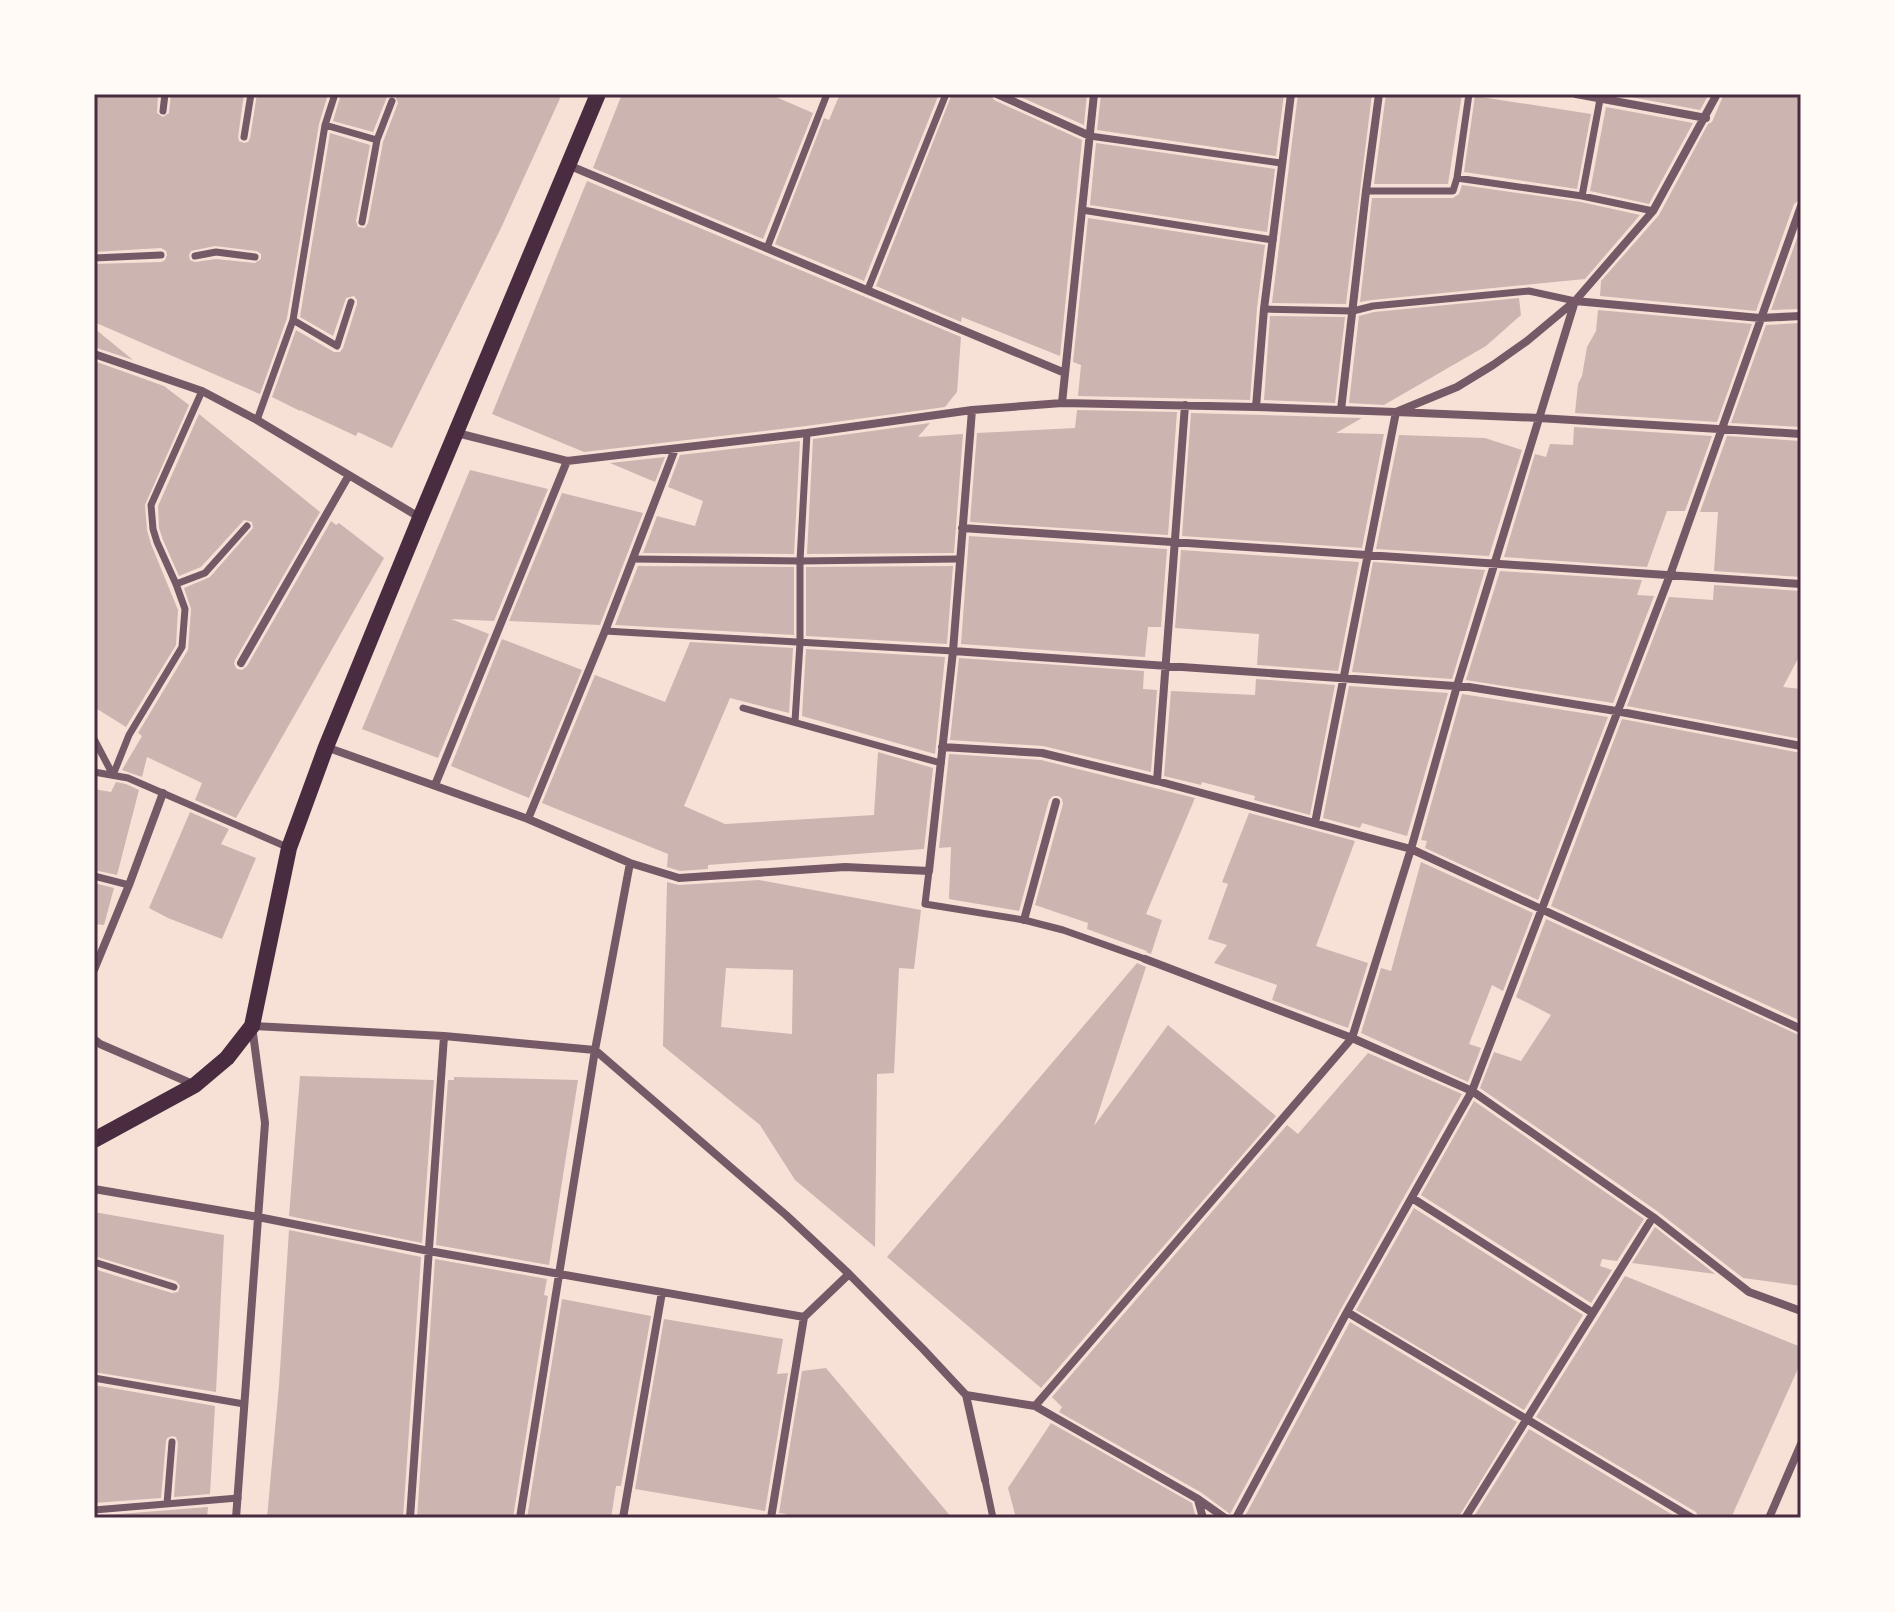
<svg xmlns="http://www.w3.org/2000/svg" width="1895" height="1612" viewBox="0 0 1895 1612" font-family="'Work Sans',sans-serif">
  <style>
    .building { fill: #ccb4b1; fill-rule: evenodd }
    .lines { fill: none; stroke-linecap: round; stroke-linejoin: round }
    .pedestrian { stroke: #755966; stroke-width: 7 }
    .minor { stroke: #755966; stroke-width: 8 }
    .secondary { stroke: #4a2c40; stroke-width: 16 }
    .neatline { fill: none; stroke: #4a2c40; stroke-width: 3 }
  </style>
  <rect width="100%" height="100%" fill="#f7e1d7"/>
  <!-- building -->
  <path class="building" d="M94,94H158L157,113L163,117L169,113L171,94H244L238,137L239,141L244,143L248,142L250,138L257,94H328L319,124L287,318L260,394L94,322V264L161,262L165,260L167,255L166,251L161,248L94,252ZM215,246L257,251L261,254V259L255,263L216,259L195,262L190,260L189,255L191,251Z
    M341,94H562L501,228L392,448L358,432L356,436L300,410V411L272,397L296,330L334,352H340L343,348L357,304V300L354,296L346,298L333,336L300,317L330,133L370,145L356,221L358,227L365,228L368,223L383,142L398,103L395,95L387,97L373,132L333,121Z
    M622,94H769L813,113L763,239L593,168Z
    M840,94H939L864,281L775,244L824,118L829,120Z
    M952,94H990L994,100L1082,140L1060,356L962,317L961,322L876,286Z
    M1014,94H1087L1084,125Z
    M1101,94H1284L1276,156L1097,130Z
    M1298,94H1372L1346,304L1272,303Z
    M1386,94H1462L1448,184H1374Z
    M1615,94H1709L1700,110Z
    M1724,94H1801V199L1794,204L1756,311L1600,296L1601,281L1659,215L1708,124L1712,122Z
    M1475,96L1591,114L1577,189L1464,172Z
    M1606,107L1693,123L1649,204L1590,191Z
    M1096,143L1275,169L1267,232L1090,205Z
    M587,181L961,337L957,392L945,407L806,426L584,452L492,414Z
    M1462,185L1581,202L1640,215L1585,279L1372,300L1360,302L1372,198H1453L1459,194Z
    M1088,218L1265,245L1257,308L1250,400L1078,396L1081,365L1073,362Z
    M1801,227V309L1771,310Z
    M1519,298L1521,315L1486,346L1384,405L1349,403L1359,316L1374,312Z
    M1598,310L1752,324L1717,422L1575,413L1578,384L1582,376L1587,347L1596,331Z
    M1270,316L1345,317L1335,403L1264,400Z
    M1801,323V427L1731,423L1766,325Z
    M94,328L133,360L94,347Z
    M94,361L164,386L189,405L145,505L147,530L151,544L178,610L176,645L126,727L94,707Z
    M1077,410L1177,412L1168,535L970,522L977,433L1075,428Z
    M1191,413L1362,418L1336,433L1384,434L1362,548L1182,536Z
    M199,414L320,512L235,660L234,664L237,669L242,670L247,666L331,521L336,525L339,523L384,558L236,818L195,800L202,783L147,757L142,777L122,770L142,736L138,733L188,650L191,609L184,588L210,577L253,528L252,522L244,520L201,567L179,576L163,540L159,528L158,506Z
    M930,423L918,437L963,434L954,553L807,554L813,439Z
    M1574,427L1712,436L1685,511H1667L1647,567L1504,557L1535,454L1546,457L1550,444L1573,445Z
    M1399,435L1485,438L1522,450L1489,556L1376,549Z
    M1727,436L1801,441V577L1714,571L1718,512H1700Z
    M800,441L794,554L643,553L657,516L695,526L703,501L668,487L680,455Z
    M665,457L655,482L610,463Z
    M470,470L548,489L494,621L451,619L489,634L438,758L362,729Z
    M562,493L643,513L600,625L509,621Z
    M969,536L1167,549L1161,627H1148L1145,657L961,644Z
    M1181,550L1359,562L1338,671L1257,665L1259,634L1175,628Z
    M1373,562L1485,570L1452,679L1352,672Z
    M638,566L794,567V635L615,625Z
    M953,566L947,644L806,636V567Z
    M1500,571L1642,580L1637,595L1654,596L1613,703L1466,680Z
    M1714,585L1801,591V653L1783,687L1801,689V739L1627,706L1669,597L1713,600Z
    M502,639L582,670L529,798L451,766Z
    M690,642L793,648L789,713L730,698L684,806L725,824L874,815L878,752L933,768L924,849L708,865V869L680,871L667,867L668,854L542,803L595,675L665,702Z
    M806,649L945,657L935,754L802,716Z
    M959,658L1144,671L1143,689L1157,690L1151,772L1043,746L950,740Z
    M1256,679L1335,685L1310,815L1254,800L1255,796L1202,782L1201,785L1164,776L1171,691L1255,695Z
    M1349,686L1448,693L1407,836L1362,823L1360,828L1323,818Z
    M1462,694L1608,717L1538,900L1425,848L1427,841L1421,840Z
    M1622,719L1801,753V1021L1551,906Z
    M949,754L1041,760L1195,798L1146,914L1162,920L1151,954L1146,952L1147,951L1087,929L1088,923L1035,905L1063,804L1062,799L1059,796H1053L1049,800L1019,911L949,899L951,847L939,848Z
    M116,782L126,784L139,790L117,875L94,870V789L111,792Z
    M190,812L229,829L221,844L256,858L222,939L168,918L149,908Z
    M1249,813L1355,841L1316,946L1368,963L1348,1028L1272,1000L1277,985L1214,963L1227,945L1208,939L1228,884L1222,882Z
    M1421,862L1533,913L1503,991L1492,985L1469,1044L1481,1048L1468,1082L1361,1033L1381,968L1391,971Z
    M759,880L921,910L914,969L899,968L894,1073L877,1074L875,1247L795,1180L760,1125L663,1046L667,882L679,885ZM726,968L793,970L792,1034L721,1027Z
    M94,883L114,888L104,925L94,924Z
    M1546,919L1801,1036V1286L1743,1278L1657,1211L1480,1088L1494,1052L1521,1061L1551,1015L1516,997Z
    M1137,963L1146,967L1094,1126L1168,1025L1276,1116L1041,1388L887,1257Z
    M1368,1053L1462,1094L1341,1309L1230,1514L1202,1493L1059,1412L1062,1407L1052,1397L1287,1125L1298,1134Z
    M300,1076L434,1080L422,1243L289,1216Z
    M454,1077L578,1080L549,1265L436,1245L448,1080H454Z
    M1474,1101L1644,1219L1617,1261L1602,1259L1600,1266L1612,1270L1591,1303L1421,1195Z
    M1414,1208L1583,1315L1524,1410L1356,1310Z
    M94,1212L224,1235L216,1392L94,1372V1269L172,1293L178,1292L180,1286L176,1281L94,1256Z
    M1655,1227L1715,1274L1632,1263Z
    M289,1230L421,1257L403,1518H267L279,1385Z
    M435,1259L547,1279L544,1295L548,1296L513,1518H417Z
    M1625,1276L1801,1347V1362L1731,1518H1699L1696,1512L1536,1417Z
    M562,1299L651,1316L621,1486H616L611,1518H527Z
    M664,1319L783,1339L777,1374L788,1373L765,1511L635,1489Z
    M1350,1322L1517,1422L1458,1518H1244Z
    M826,1368L952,1518H786V1514L779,1513L802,1371Z
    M94,1385L215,1406L210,1494L174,1497L178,1443L176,1437L172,1436L167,1438L166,1441L161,1498L94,1503Z
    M1051,1423L1192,1503L1196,1518H1016L1008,1488Z
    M1529,1429L1678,1518H1473Z
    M208,1507L207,1518H94V1516Z"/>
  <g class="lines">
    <!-- pedestrian -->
    <path class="pedestrian" d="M163,111L165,94
      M325,125L377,140L362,222
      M1090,136L1281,163
      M244,137L251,94
      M377,140L392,101
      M1457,178L1469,94
      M1366,191H1453L1457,178L1582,196L1653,211
      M1582,196L1601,94
      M1082,210L1273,240
      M767,248L827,94
      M195,256L216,252L255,257
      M94,258L161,255
      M868,289L946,94
      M1264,309L1353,311L1373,306L1529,291L1575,301
      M293,320L337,346L351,302
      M257,420L293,320L325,125L335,94
      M633,559L800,561L959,559
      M176,584L205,573L247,526
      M605,631L953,651
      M743,708L941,763
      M795,721L800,643V561L807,433
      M94,739L113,775
      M94,772L128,778L287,847
      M113,775L129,735L182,647L185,609L176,584L157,542L153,529L151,505L202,391
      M929,871L925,904L1024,920L1063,930L1145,959
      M94,876L129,885
      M94,1262L174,1287
      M94,1378L244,1404
      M985,1480L993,1518
      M167,1504L172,1442
      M94,1510L238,1498"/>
    <!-- minor -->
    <path class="minor" d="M997,94L1090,136
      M1576,94L1706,118
      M568,165L1065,373
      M94,354L202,391L257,420L419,517
      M1062,403L1094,94
      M1256,407L1264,309L1291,94
      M1341,410L1366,191L1379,94
      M457,433L567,461L807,433L972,410L1062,403L1256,407L1396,412L1457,387L1493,365L1527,341L1575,301L1653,211L1717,94
      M962,528L1801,584
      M953,651L1469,687L1616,711L1801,746
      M241,663L349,475
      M326,747L528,819L630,863L679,878L845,867L929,871L953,651L972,410
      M942,747L1042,753L1157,781L1411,849L1801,1029
      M1157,781L1185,405
      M435,785L567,461
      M528,819L605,631L675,449
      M1315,823L1396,412L1539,418L1801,434
      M1024,920L1056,802
      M1145,959L1352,1038L1472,1091L1653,1217L1749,1292L1801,1311
      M94,970L129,885L163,793
      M94,1039L100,1044L195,1085
      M595,1050L786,1215L849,1274L924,1350L966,1395L985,1480
      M94,1189L258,1217L429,1251L804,1317
      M1412,1198L1593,1313
      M1347,1312L1692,1518
      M804,1317L849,1274
      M966,1395L1035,1406L1198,1499L1225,1518
      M1035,1406L1352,1038L1411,849L1457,686L1575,301L1760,318L1801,316
      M1198,1500L1203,1518
      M236,1518L265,1123L252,1026L444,1036L595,1050
      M410,1518L444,1036
      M520,1518L595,1050L630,863
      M623,1518L662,1292
      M771,1518L804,1317
      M1236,1518L1347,1312L1472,1091L1670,575L1801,206
      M1465,1518L1653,1217
      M1769,1518L1801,1444"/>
    <!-- secondary -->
    <path class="secondary" d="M94,1140L195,1085L227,1058L252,1026L289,848L326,747L420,518L598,94"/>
  </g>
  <!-- border -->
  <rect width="1895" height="1612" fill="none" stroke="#fffaf5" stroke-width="192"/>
  <rect x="96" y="96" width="1703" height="1420" class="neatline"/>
</svg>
